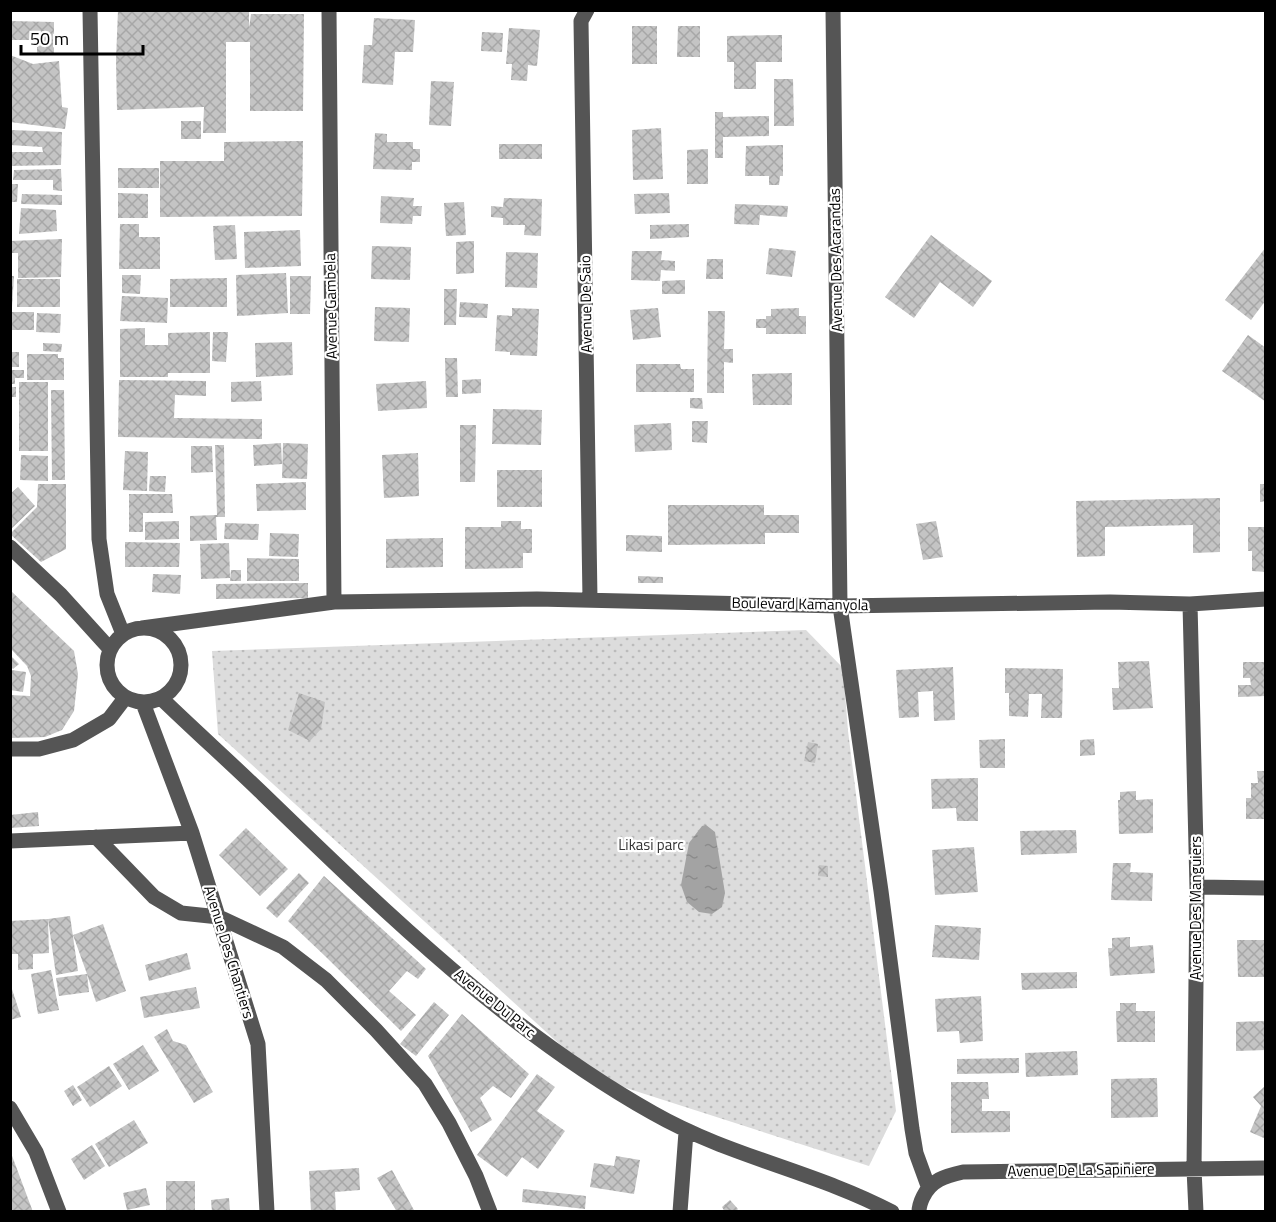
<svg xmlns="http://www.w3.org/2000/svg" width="1276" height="1222" viewBox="0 0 1276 1222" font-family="'Titillium Web',sans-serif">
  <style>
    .park { fill: url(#park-dots) }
    .water { fill: url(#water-ripples) }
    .building { fill: url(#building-cross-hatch) }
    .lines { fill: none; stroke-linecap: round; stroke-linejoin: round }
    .minor { stroke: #555; stroke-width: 15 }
    .labels { text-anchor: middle; stroke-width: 4.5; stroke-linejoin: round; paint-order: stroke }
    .street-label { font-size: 15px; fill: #000; stroke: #fff }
    .park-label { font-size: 15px; fill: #333; stroke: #fff }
  </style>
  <defs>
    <pattern id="park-dots" width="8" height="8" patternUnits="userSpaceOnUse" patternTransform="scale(1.5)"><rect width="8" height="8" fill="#dcdcdc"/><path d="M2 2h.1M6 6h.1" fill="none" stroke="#bbb" stroke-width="1.8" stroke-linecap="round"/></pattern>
    <pattern id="water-ripples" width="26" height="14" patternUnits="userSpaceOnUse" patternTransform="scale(1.5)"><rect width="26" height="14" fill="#a3a3a3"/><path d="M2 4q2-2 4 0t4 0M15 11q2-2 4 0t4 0" fill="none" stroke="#8b8b8b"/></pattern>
    <pattern id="building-cross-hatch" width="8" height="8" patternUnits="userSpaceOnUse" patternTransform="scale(1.5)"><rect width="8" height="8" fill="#c4c4c4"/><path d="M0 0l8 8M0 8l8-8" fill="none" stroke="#a7a7a7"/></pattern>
  </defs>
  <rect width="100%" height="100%" fill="#fff"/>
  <!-- park -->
  <path class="park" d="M806,630L843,668L848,731L896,1111L869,1166L598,1079L218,734L212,651Z"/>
  <!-- water -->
  <path class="water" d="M706,825L715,832L725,893L722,907L712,914L699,912L687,902L681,885L689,843L702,826Z"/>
  <!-- building -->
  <path class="building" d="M118,10H249V28L251,14H304L303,111H250V42H226V133H203L204,107L117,110L116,60Z
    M374,18L415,20L413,52H395L393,85L362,83L364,45H372Z
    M10,21L54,22V55H37V40H10Z
    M632,26H657V64H632Z
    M678,26H700V57H677Z
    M509,28L540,30L537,66L528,65L527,81L511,80L512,64H506Z
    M482,32L503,33L502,52L481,51Z
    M782,35V62H756V89H734V62H727V36Z
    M10,55L33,64L59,61L62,107L68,108L65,129L10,122Z
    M774,79H793L794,126H774Z
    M431,81L454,82L451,126L429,125Z
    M715,112H723V117L769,116V136L723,137V158H715Z
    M181,121H201V139H181Z
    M661,128L663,179L633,180L632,130Z
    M10,130L62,132L61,165L10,166V152H43L42,147L10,145Z
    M375,133L387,134V142H413V149H420V162H412V170L373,169Z
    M303,141L302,216L160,217V161H224V142Z
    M499,144H542V159H499Z
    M783,145V176H780L779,185H769V176H745L746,146Z
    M708,149V184H687V150Z
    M118,168H159V188H118Z
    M61,169L62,191L53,190V180H13L14,170Z
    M10,184H18L17,202H10Z
    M118,193L148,194V218H118Z
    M669,193L670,213L635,214L634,194Z
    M22,194L62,195V205L21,204Z
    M381,196L414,198L413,206H422L421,216H413L412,224L380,223Z
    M504,198L542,199L541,236L524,235L525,225H503V218L491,217V206L503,207Z
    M464,202L466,235L446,236L444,203Z
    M735,204L788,206L787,217L760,215L759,225L734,224Z
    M21,208L56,210L57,231L19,234Z
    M120,224H139V237H160V269H119Z
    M689,224V237L650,239V225Z
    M235,225L237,259L215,260L213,226Z
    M300,230L301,266L245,268L244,232Z
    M931,235L992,281L973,307L940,282L914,318L885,297Z
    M62,239L61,277L18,278V253H10V241Z
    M474,241V273L456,274V242Z
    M372,246L411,247L410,280L371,279Z
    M1266,247V300L1251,320L1225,300Z
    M769,248L796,251L792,277L766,274Z
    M632,251H662L661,260L675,261V271L661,270L660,281L631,280Z
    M506,252L538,253L537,288L505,287Z
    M707,259H723V279H706Z
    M286,273L288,313L237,316L236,275Z
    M122,275H141L140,294L122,293Z
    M10,276H14L12,307H10Z
    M290,276H311L310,314H290Z
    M227,278V307H170V279Z
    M17,279H60V307H17Z
    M685,280V294H662V281Z
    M444,289H457L456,325H444Z
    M122,296L168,298L167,323L120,321Z
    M460,302L488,304L487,318L459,317Z
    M375,307L410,308L409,342L374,341Z
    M512,308L539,309L537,356L510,355V352L495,351L497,315L512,316Z
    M658,308L661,337L633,340L630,310Z
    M799,308V316H806V334H766V328H756V319H766V316H771V309Z
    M708,311H725L724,349H733V363L724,362V393H707Z
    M10,312H34V330H10Z
    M37,313L61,314L60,333L36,332Z
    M145,328V345H168V333L210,332V373H168V377H120V329Z
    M213,332H228L226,362L212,361Z
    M1248,335L1266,348V402L1222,371Z
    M292,342L293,375L256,377L255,343Z
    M43,343L62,344L61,352L43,351Z
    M10,352H19V367H10Z
    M27,354H58V358H64V380H27Z
    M445,358H457L458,397H446Z
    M636,364H680L681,369H694V392H636Z
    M10,370H24V378H15V384H10Z
    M792,373V405H753L752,374Z
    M481,379V393L462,394V380Z
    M119,380L206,381V396L175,395L174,418L262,419V439L118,437Z
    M261,381L262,401L231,402V382Z
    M426,381L427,408L378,411L376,384Z
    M19,382H48V451H19Z
    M10,387H16V397H10Z
    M51,390H64L65,480H52Z
    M690,398H702L703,409L690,408Z
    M493,409L542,410L541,445L492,444Z
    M692,421H708L707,443L692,442Z
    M671,423L672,450L635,452L634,425Z
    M460,425H476L475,482H460Z
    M281,443L282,464L254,466L253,445Z
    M283,443L308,444L307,479L282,478Z
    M215,445H224L225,517H216L217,540L190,541V516L217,515Z
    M191,446H212L213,472L191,473Z
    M125,451L148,452L147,491L123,490Z
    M418,453L419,496L384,498L382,455Z
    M21,455L48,456V481L20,480Z
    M497,470H542V507H497Z
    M150,476H166L165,492L149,491Z
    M306,482V510L257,511L256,484Z
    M38,484H66V549L41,562L10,534L37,507Z
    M1260,484H1266V501L1260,502Z
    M18,487L35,506L10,530V494Z
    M129,494H172L173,513H143V532H129Z
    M1220,498V552L1193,553V525L1105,527V556L1077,557L1076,501Z
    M668,505H764V515H799V533H765V544L668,545Z
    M179,521V539L145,540V522Z
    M501,521H521V529H532V553H523V568L465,569V527H501Z
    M936,521L943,557L923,560L916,524Z
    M225,523L259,524L258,540L224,539Z
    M1248,527H1266V572L1252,571V551H1248Z
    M270,533L299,534L298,557L269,556Z
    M626,535L662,536V552L626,551Z
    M443,538V567L386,568V539Z
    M125,542L180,543L179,567H125Z
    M229,543L230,578L201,579L200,544Z
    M247,558L299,559V581H247Z
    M231,570H241V581H230Z
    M153,574L181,575L180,594L152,592Z
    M638,576L663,577V583H638Z
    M308,583V598L216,599V584Z
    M10,590L74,651L78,674L74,711L62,730L45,737L10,738V695L30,696L31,676L27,666L10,648Z
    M10,655L19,664L13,669L10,666Z
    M1149,661L1153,708L1113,710L1112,688H1119L1118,662Z
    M1243,662H1266V696L1238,697V685H1251L1250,678H1243Z
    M953,667L955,720L934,721L933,691L918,692L919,717L899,718L896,670Z
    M1005,668L1063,669L1062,718H1041L1042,694H1029L1028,717L1009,716V693H1005Z
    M11,670L26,672L23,692L10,690Z
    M299,693L325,702L321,729L310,741L288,730Z
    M1005,739V768H980L979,740Z
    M1094,739L1095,755L1080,756V740Z
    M808,742L818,744L815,763L804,761Z
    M1257,771H1266V819H1246V798H1251V783H1258Z
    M978,778V821H957L956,808L932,809L931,779Z
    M1136,791V800L1153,799V833L1119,834L1118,800H1120V792Z
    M38,812L39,826L10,828V815Z
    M246,828L288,869L260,896L219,855Z
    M1076,830L1077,853L1021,855L1020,831Z
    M974,847L978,892L935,895L932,850Z
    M1113,863H1131L1130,872L1153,873L1152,901L1111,900Z
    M819,865L828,866V877L818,876Z
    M299,873L309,883L277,918L266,908Z
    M324,876L426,969L418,979L407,971L389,991L416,1015L401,1031L325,956L288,921Z
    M70,916L78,971L56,975L48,919L49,953L33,954V969L18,970V954H10V921L48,919Z
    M103,924L126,991L96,1002L87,974L89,992L59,996L56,978L87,974L73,935Z
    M935,925L981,928L979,960L932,957Z
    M1130,937V947L1153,945L1155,973L1110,976L1108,948H1112V938Z
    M1237,940H1266V977H1238Z
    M187,953L191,969L149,981L145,965Z
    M51,970L59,1010L38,1014L31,974Z
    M1077,972V988L1022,990L1021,973Z
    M10,983L21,1017L10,1020Z
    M196,987L200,1008L144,1018L140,997Z
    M981,996L983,1041L960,1043L959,1031L937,1032L935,999Z
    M434,1002L449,1015L416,1056L400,1044Z
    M1120,1003H1136V1011H1155V1042H1117L1116,1011H1120Z
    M462,1014L529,1074L511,1098L493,1086L480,1098L492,1120L471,1132L428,1056Z
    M1266,1021V1050L1236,1051V1022Z
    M167,1029L173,1041L186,1045L213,1092L194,1103L154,1037Z
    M143,1045L159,1071L129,1090L113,1064Z
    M1077,1051L1078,1075L1026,1077L1025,1053Z
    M1019,1058V1073L957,1074V1059Z
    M109,1066L122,1086L90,1107L77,1087Z
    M537,1074L555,1087L537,1111L565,1131L538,1169L522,1157L507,1177L477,1155Z
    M1157,1078L1158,1117L1111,1118V1079Z
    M951,1082H988L989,1099H982V1111H1010V1132L951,1133Z
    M73,1085L82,1100L73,1106L64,1091Z
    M1266,1085V1139L1250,1132L1261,1106L1253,1097Z
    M134,1120L148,1143L109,1167L95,1144Z
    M92,1145L105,1166L84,1180L71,1159Z
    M11,1153L33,1212H10Z
    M616,1156L640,1160L634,1194L590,1187L594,1163L614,1166Z
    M359,1168L360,1190L335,1192L336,1212H311L309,1171Z
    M392,1170L415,1212H397L377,1178Z
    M166,1181H195V1212H166Z
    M146,1188L150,1205L127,1210L123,1193Z
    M523,1189L586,1196L585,1209L522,1202Z
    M229,1198L230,1212H212L211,1200Z
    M730,1200L738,1209L735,1212H725L722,1207Z"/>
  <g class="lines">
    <!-- minor -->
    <path class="minor" d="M90,10L99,539L107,594L123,634
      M329,10L334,602
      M587,10L581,21L590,599
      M833,10L840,606L881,891L912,1129L916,1153L928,1186
      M10,547L61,595L110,649
      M1190,604L1197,887L1194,1169L1196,1212
      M107 665a37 37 0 1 1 74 0a37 37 0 1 1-74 0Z
      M142,628L334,602L537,599L840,606L1110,602L1190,604L1266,599
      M161,698C195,731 230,762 264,795C384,911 507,1031 653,1113C730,1157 814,1171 892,1212
      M143,703L192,833L258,1044L267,1212
      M10,749H39L73,740L109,719L125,698
      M96,837L154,897L181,913L219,917L283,947L326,980L376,1030L425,1084L449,1123L476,1176L490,1212
      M10,841L192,833
      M1197,887L1266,888
      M10,1108L36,1152L59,1212
      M680,1212L686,1132
      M919,1212C919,1206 920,1203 923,1197C931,1180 945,1176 963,1172L1266,1168"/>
  </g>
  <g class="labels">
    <!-- street labels -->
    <g class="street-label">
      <text transform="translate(836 260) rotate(-91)" y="5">Avenue Des Acarandas</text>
      <text transform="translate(586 304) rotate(-91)" y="5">Avenue De Saio</text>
      <text transform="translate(331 306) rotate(-91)" y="5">Avenue Gambela</text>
      <text transform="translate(800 604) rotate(1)" y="5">Boulevard Kamanyola</text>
      <text transform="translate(1196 908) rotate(-90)" y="5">Avenue Des Manguiers</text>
      <text transform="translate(229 952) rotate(73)" y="5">Avenue Des Chantiers</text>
      <text transform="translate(495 1003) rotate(39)" y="5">Avenue Du Parc</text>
      <text transform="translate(1081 1170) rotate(-1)" y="5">Avenue De La Sapiniere</text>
    </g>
    <!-- park labels -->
    <g class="park-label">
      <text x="651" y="850">Likasi parc</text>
    </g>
  </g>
  <!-- border -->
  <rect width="1276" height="1222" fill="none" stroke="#000000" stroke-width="24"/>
  <!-- scale -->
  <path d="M21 45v9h122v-9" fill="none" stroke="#000000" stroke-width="3"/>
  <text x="30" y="45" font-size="18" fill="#000000" stroke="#ffffff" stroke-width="4.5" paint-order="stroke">50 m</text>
</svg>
